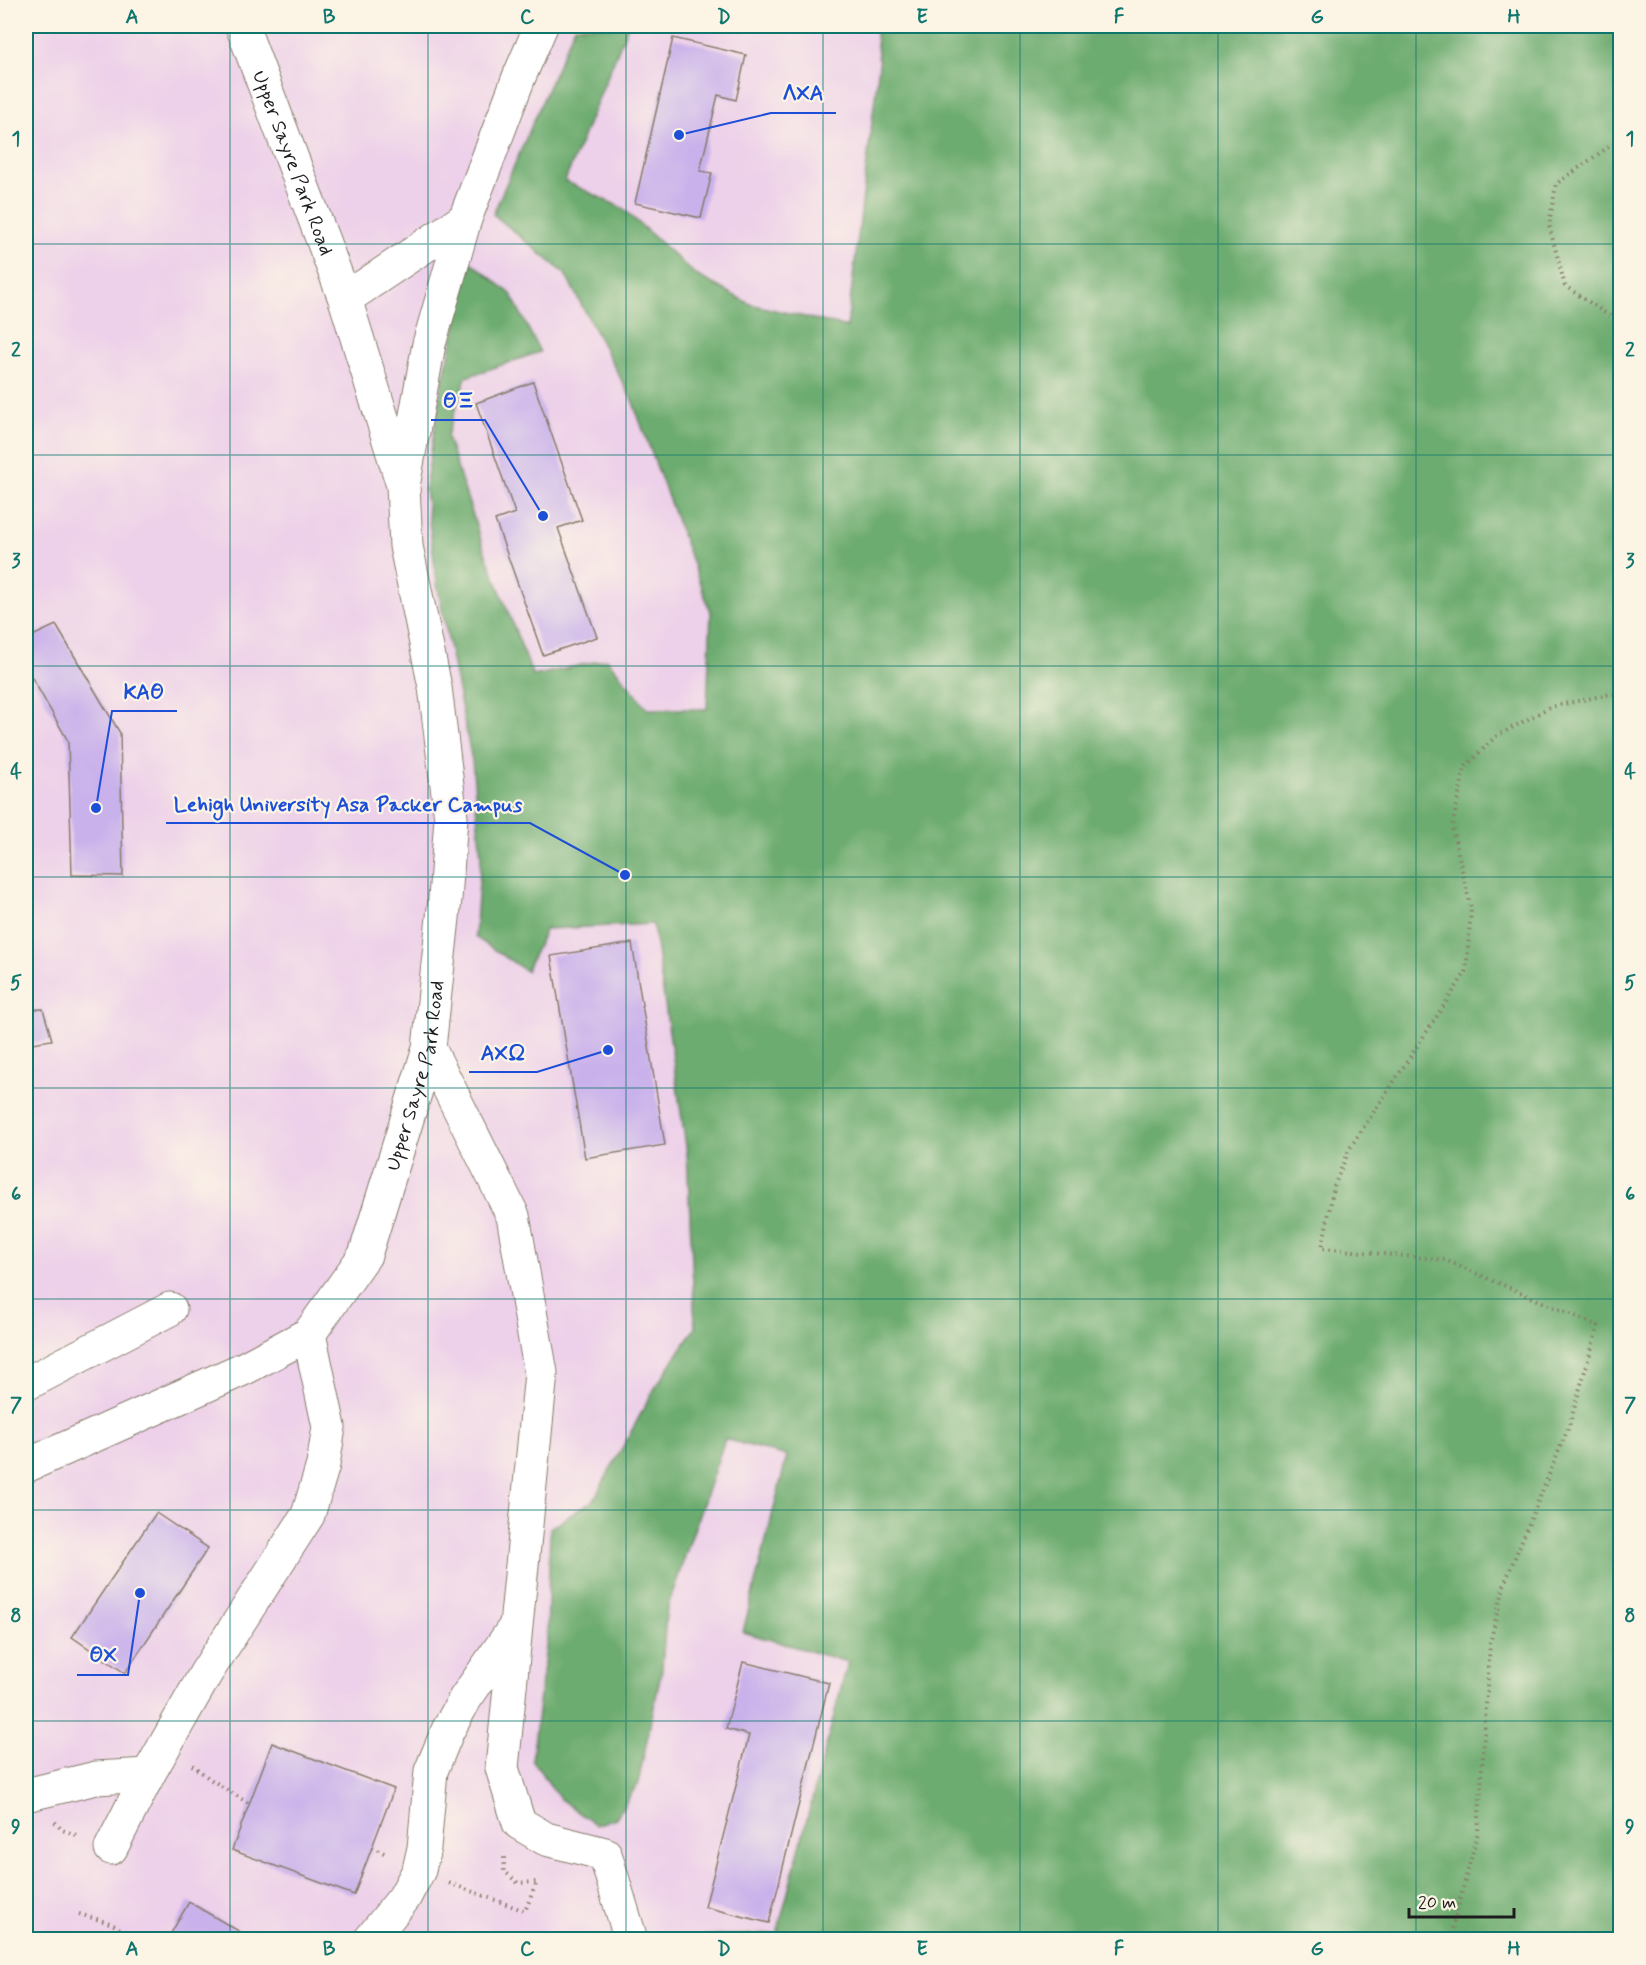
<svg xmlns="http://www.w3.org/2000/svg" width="1646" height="1965" viewBox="0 0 1646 1965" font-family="Mynerve,sans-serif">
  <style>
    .built { fill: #edd0e9 }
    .forest { fill: #6dac6f; stroke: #446446; stroke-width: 1.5 }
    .building { fill: #c9b1eb }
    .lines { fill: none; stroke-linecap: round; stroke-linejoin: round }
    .minor-casing { stroke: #877c6c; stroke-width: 35 }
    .path { stroke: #877c6c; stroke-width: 4; stroke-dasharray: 1.5 4.5; stroke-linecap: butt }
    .minor { stroke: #fff; stroke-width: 33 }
    .grid { fill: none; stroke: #0f766e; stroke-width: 1.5; stroke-opacity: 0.55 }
    .labels { text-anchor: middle; stroke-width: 4.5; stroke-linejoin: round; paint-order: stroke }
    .street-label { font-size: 20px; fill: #1c1c1c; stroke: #fcf5e5 }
    .leader { fill: none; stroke: #1d4ed8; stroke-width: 2 }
    .callout-dot { fill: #1d4ed8; stroke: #fcf5e5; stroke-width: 2 }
    .callout-label { font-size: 21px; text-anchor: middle; font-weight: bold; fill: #1d4ed8; stroke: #fcf5e5; stroke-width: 4.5; stroke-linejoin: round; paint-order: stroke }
    .neatline { fill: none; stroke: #0f766e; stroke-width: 2 }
    .grid-label { font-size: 20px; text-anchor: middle; font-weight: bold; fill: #0f766e }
  </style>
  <rect width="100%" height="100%" fill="#fcf5e5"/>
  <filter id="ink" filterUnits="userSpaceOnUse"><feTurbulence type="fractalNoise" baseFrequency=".0167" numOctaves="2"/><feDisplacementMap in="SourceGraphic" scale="12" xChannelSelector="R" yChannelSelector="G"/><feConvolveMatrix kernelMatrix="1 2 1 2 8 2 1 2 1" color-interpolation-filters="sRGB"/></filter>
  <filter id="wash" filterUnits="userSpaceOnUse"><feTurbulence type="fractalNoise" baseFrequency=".008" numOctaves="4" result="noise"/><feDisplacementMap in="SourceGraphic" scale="24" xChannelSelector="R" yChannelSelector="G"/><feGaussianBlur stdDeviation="1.35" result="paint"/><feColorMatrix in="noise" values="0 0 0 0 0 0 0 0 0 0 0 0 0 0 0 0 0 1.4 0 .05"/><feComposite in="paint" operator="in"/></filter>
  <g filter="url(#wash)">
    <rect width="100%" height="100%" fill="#f2dbbc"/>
    <!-- built -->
    <path class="built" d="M26,26H1510L884,1939L26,1940Z"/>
    <!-- forest -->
    <path class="forest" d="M575,26H628L565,181L622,208L696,275L750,304L847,327L879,64L875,26H1620V1939H651V1937L777,1934L848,1662L743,1632L787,1456L725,1439L666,1612L662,1669L638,1783L616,1818L596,1825L560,1799L532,1760L547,1638L550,1528L593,1501L655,1388L695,1328L687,1153L653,924L546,929L526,971L475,937L481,856L472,761L437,584L425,489L441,389L471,262L511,294L540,352L466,377L447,436L482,544L533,676L607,659L648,709H707L711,613L632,400L565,274L493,214Z"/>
    <g id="blocks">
      <!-- building -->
      <path class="building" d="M673,38L746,55L736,100L718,95L700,171L712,173L701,218L635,203Z
        M533,382L582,520L558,528L597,637L543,655L495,520L515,513L476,403Z
        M56,625L120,733L123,876L72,875L68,741L26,667V639Z
        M632,943L665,1145L585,1158L551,956Z
        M43,1009L52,1040L26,1044V1010Z
        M156,1513L208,1548L125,1673L72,1637Z
        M743,1662L829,1683L769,1923L705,1907L749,1735L726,1729Z
        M272,1743L394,1789L354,1895L232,1850Z
        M189,1902L254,1940H167Z
        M506,1934L565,1937L564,1940H506Z"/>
    </g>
  </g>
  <g filter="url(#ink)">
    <use href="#blocks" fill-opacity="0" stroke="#877c6c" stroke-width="1.5"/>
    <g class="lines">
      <defs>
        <g id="minor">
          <path id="s1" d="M242,26L345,299L402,482"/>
          <path d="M345,299L465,219"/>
          <path d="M429,1048L513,1216L541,1373L502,1768L519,1823L546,1839L605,1854L631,1940"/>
          <path d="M26,1384L170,1309"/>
          <path id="s2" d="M26,1466L245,1368L309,1334L365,1255L429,1048L445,899L451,818L435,687L406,546L403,486L429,344L465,219L519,77L541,26"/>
          <path d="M26,1795L96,1778L148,1775"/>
          <path d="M111,1848L148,1775L206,1673L308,1515L323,1465L329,1427L309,1334"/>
          <path d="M370,1940L404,1898L419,1870L424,1848L431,1771L448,1730L465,1699L515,1627"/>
        </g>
      </defs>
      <!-- minor casing -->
      <use href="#minor" class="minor-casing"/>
      <!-- path -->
      <path class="path" d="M1620,142L1607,148L1556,184L1549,225L1565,286L1620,323
        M192,1765L210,1779L250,1804
        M55,1822L62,1830L79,1836
        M372,1847L388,1855
        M449,1883L525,1911L537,1882L518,1883L504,1871V1854
        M79,1914L110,1923L139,1940
        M1449,1940L1478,1832L1490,1643L1505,1582L1569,1426L1598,1326L1445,1260L1322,1248L1334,1186L1350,1148L1466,972L1471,909L1452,827L1465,767L1495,737L1550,707L1610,694L1620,695"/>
      <!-- minor -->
      <use href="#minor" class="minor"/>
    </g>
  </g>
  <!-- grid -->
  <path class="grid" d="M230,26V1940M428,26V1940M626,26V1940M823,26V1940M1020,26V1940M1218,26V1940M1416,26V1940M26,244H1620M26,455H1620M26,666H1620M26,877H1620M26,1088H1620M26,1299H1620M26,1510H1620M26,1721H1620"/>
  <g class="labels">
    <!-- street labels -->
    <g class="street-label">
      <text dy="7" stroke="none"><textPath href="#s1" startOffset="146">Upper Sayre Park Road</textPath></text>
      <text dy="7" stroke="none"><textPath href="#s2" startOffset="596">Upper Sayre Park Road</textPath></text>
    </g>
  </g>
  <!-- callouts -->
  <path class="leader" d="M679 135L771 113H836M543 516L485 420H431M96 808L112 711H177M625 875L530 823H166M608 1050L537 1072H469M140 1593L128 1675H77"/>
  <g class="callout-dot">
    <circle cx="679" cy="135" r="6"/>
    <circle cx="543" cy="516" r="6"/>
    <circle cx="96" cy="808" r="6"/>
    <circle cx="625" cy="875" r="6"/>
    <circle cx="608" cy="1050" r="6"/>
    <circle cx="140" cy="1593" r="6"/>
  </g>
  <g class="callout-label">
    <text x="803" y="100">ΛΧΑ</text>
    <text x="458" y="408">ΘΞ</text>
    <text x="144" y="699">ΚΑΘ</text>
    <text x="348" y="811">Lehigh University Asa Packer Campus</text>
    <text x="503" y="1060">ΑΧΩ</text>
    <text x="103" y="1662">ΘΧ</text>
  </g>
  <!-- margin -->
  <rect width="1646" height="1965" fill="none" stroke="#fcf5e5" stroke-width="66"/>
  <!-- scale -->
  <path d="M1409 1908v9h105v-9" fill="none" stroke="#1c1c1c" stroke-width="3"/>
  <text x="1418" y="1908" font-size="18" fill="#1c1c1c" stroke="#fcf5e5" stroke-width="4.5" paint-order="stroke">20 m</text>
  <rect x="33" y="33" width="1580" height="1899" class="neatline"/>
  <g class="grid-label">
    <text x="132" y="23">A</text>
    <text x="329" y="23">B</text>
    <text x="527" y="23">C</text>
    <text x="724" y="23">D</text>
    <text x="922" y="23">E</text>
    <text x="1119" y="23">F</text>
    <text x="1317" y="23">G</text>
    <text x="1514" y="23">H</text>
    <text x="16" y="145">1</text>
    <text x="1630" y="145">1</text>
    <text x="16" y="356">2</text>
    <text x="1630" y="356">2</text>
    <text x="16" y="567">3</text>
    <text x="1630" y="567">3</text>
    <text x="16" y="778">4</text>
    <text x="1630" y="778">4</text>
    <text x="16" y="989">5</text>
    <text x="1630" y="989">5</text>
    <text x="16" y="1200">6</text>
    <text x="1630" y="1200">6</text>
    <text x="16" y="1411">7</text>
    <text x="1630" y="1411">7</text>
    <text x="16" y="1622">8</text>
    <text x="1630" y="1622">8</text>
    <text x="16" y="1833">9</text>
    <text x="1630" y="1833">9</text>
    <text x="132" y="1955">A</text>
    <text x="329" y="1955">B</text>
    <text x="527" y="1955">C</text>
    <text x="724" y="1955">D</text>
    <text x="922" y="1955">E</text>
    <text x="1119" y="1955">F</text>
    <text x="1317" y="1955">G</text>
    <text x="1514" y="1955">H</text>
  </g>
</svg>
